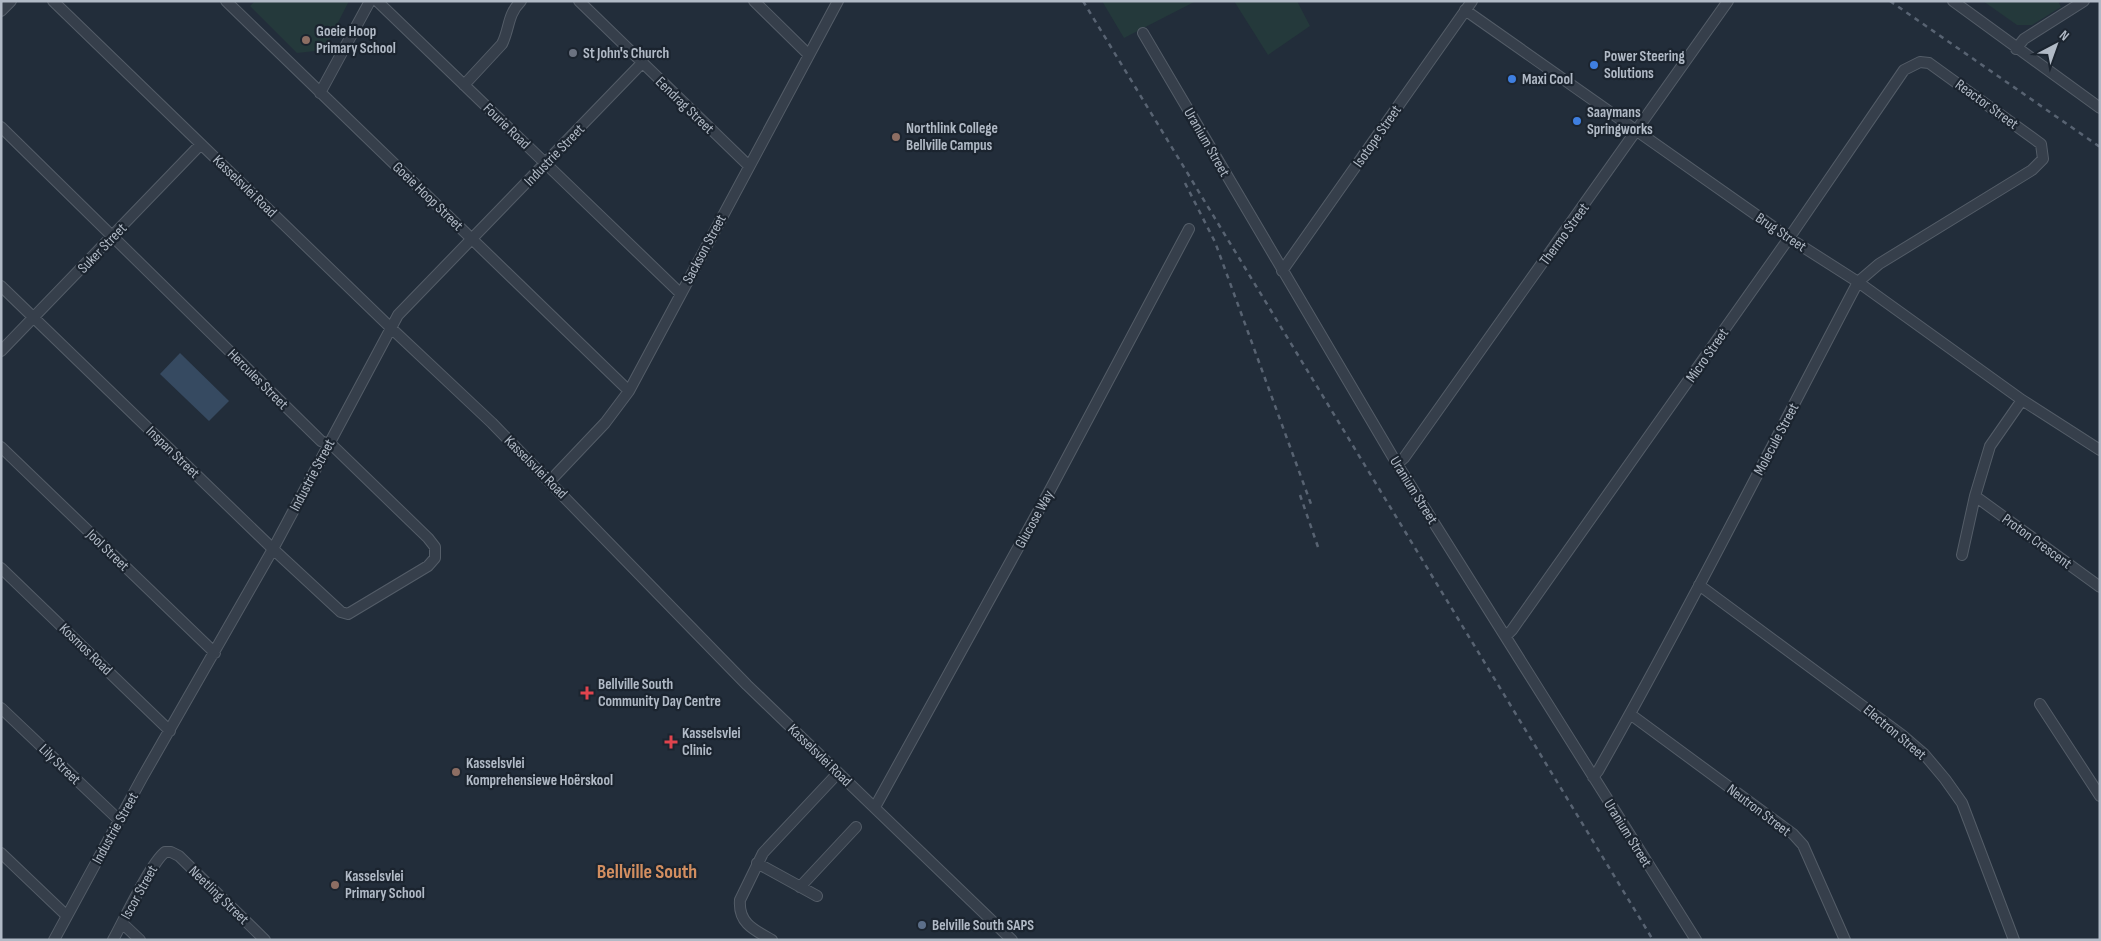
<svg xmlns="http://www.w3.org/2000/svg" width="2101" height="941" viewBox="0 0 2101 941" font-family="'Sofia Sans Condensed',sans-serif">
  <style>
    .green { fill: #24393b }
    .water { fill: #364a61 }
    .lines { fill: none; stroke-linecap: round; stroke-linejoin: round }
    .minor-casing { stroke: #545d68; stroke-width: 12 }
    .minor { stroke: #363f4b; stroke-width: 10 }
    .rail { stroke: #586372; stroke-width: 2.5; stroke-dasharray: 5 5; stroke-linecap: butt }
    .education-dot { fill: #8d6e63; stroke: #1b242f; stroke-width: 2 }
    .worship-dot { fill: #6b7280; stroke: #1b242f; stroke-width: 2 }
    .shop-dot { fill: #3f7fe0; stroke: #1b242f; stroke-width: 2 }
    .health-dot { fill: #e0444e; stroke: #1b242f; stroke-width: 2 }
    .service-dot { fill: #5c6f8a; stroke: #1b242f; stroke-width: 2 }
    .labels { text-anchor: middle; stroke-width: 4.5; stroke-linejoin: round; paint-order: stroke }
    .poi-label { font-size: 15px; font-weight: bold; fill: #b1bac6; stroke: #1b242f; text-anchor: start }
    .street-label { font-size: 15px; fill: #b1bac6; stroke: #1b242f }
    .district-label { font-size: 20px; font-weight: bold; fill: #d28e60; stroke: #1b242f }
  </style>
  <rect width="100%" height="100%" fill="#222d3a"/>
  <!-- green -->
  <path class="green" d="M255,1H349L324,50L297,53L250,6Z
    M1102,1H1196L1124,38Z
    M1234,1H1297L1310,26L1268,55Z
    M1983,1H2058L2061,7L2032,25H2017Z"/>
  <!-- water -->
  <path class="water" d="M180,353L229,401L209,421L160,374Z"/>
  <g class="lines">
    <defs>
      <path id="minor" d="M53,1L391,328L492,423L747,685L1012,940
        M226,1L629,391
        M377,1L680,293
        M579,1L749,166
        M754,1L809,55
        M1953,1L2100,108
        M1465,10L1789,238L1858,282L2022,400L2100,450
        M1,11L11,1
        M1143,33L1397,464L1696,940
        M2016,49L2024,39L2084,1
        M464,85L502,44C510,28 507,15 521,1
        M320,93L370,1
        M1,127L321,441L334,447L428,538L435,547V558L428,566L348,614L341,612L273,549L1,286
        M1282,271L1472,1
        M1,351L201,144
        M1,447L215,653
        M1397,464L1404,458L1728,1
        M550,481L605,423L629,391L838,1
        M1975,496L2100,587
        M1962,555L1975,496L1990,446L2022,400
        M1,568L170,731
        M1699,585L1902,735L1924,754L1945,779L1962,803L2014,940
        M1506,636L1512,630L1789,238L1904,70L1920,62L1929,63L2041,144L2043,159L2032,170L1879,264L1858,282C1772,445 1689,610 1598,771L1593,777
        M2040,704L2100,796
        M1,708L119,820
        M1630,714L1793,834L1803,845L1845,940
        M875,807L1050,490L1189,229
        M1,853L67,916
        M757,863L817,896
        M800,887L856,827
        M122,923L140,940
        M54,940L142,778L273,549L398,315L642,63
        M113,940C124,920 150,864 165,852H171L179,856L265,940
        M772,940C754,930 738,923 740,900L763,853L838,773"/>
    </defs>
    <!-- minor casing -->
    <use href="#minor" class="minor-casing"/>
    <!-- minor -->
    <use href="#minor" class="minor"/>
    <!-- rail -->
    <path class="rail" d="M1083,1L1653,940
      M1890,1L2100,147
      M1185,183L1215,242L1311,504
      M1300,495L1318,547"/>
  </g>
  <!-- markers -->
  <g class="education-dot">
    <circle cx="306" cy="40" r="5"/>
    <circle cx="896" cy="137" r="5"/>
    <circle cx="456" cy="772" r="5"/>
    <circle cx="335" cy="885" r="5"/>
  </g>
  <circle class="worship-dot" cx="573" cy="53" r="5"/>
  <g class="shop-dot">
    <circle cx="1594" cy="65" r="5"/>
    <circle cx="1512" cy="79" r="5"/>
    <circle cx="1577" cy="121" r="5"/>
  </g>
  <g class="health-dot">
    <path d="M584.5 685.5h5v5h5v5h-5v5h-5v-5h-5v-5h5z"/>
    <path d="M668.5 734.5h5v5h5v5h-5v5h-5v-5h-5v-5h5z"/>
  </g>
  <circle class="service-dot" cx="922" cy="925" r="5"/>
  <g class="labels">
    <!-- poi labels -->
    <g class="poi-label">
      <text x="316" y="36">Goeie Hoop<tspan x="316" dy="17">Primary School</tspan></text>
      <text x="583" y="58">St John's Church</text>
      <text x="1604" y="61">Power Steering<tspan x="1604" dy="17">Solutions</tspan></text>
      <text x="1522" y="84">Maxi Cool</text>
      <text x="1587" y="117">Saaymans<tspan x="1587" dy="17">Springworks</tspan></text>
      <text x="906" y="133">Northlink College<tspan x="906" dy="17">Bellville Campus</tspan></text>
      <text x="598" y="689">Bellville South<tspan x="598" dy="17">Community Day Centre</tspan></text>
      <text x="682" y="738">Kasselsvlei<tspan x="682" dy="17">Clinic</tspan></text>
      <text x="466" y="768">Kasselsvlei<tspan x="466" dy="17">Komprehensiewe Hoërskool</tspan></text>
      <text x="345" y="881">Kasselsvlei<tspan x="345" dy="17">Primary School</tspan></text>
      <text x="932" y="930">Belville South SAPS</text>
    </g>
    <!-- street labels -->
    <g class="street-label">
      <text transform="translate(1987 104) rotate(36)" y="5">Reactor Street</text>
      <text transform="translate(685 105) rotate(44)" y="5">Eendrag Street</text>
      <text transform="translate(507 126) rotate(44)" y="5">Fourie Road</text>
      <text transform="translate(1377 136) rotate(-55)" y="5">Isotope Street</text>
      <text transform="translate(1207 142) rotate(60)" y="5">Uranium Street</text>
      <text transform="translate(554 155) rotate(-46)" y="5">Industrie Street</text>
      <text transform="translate(245 186) rotate(44)" y="5">Kasselsvlei Road</text>
      <text transform="translate(428 196) rotate(44)" y="5">Goeie Hoop Street</text>
      <text transform="translate(1781 232) rotate(34)" y="5">Brug Street</text>
      <text transform="translate(1564 234) rotate(-54)" y="5">Thermo Street</text>
      <text transform="translate(102 248) rotate(-46)" y="5">Suker Street</text>
      <text transform="translate(704 249) rotate(-62)" y="5">Sackson Street</text>
      <text transform="translate(1707 355) rotate(-55)" y="5">Micro Street</text>
      <text transform="translate(258 379) rotate(45)" y="5">Hercules Street</text>
      <text transform="translate(1776 439) rotate(-62)" y="5">Molecule Street</text>
      <text transform="translate(173 452) rotate(44)" y="5">Inspan Street</text>
      <text transform="translate(536 467) rotate(45)" y="5">Kasselsvlei Road</text>
      <text transform="translate(312 475) rotate(-62)" y="5">Industrie Street</text>
      <text transform="translate(1414 490) rotate(58)" y="5">Uranium Street</text>
      <text transform="translate(1034 519) rotate(-61)" y="5">Glucose Way</text>
      <text transform="translate(2037 541) rotate(36)" y="5">Proton Crescent</text>
      <text transform="translate(108 550) rotate(44)" y="5">Jool Street</text>
      <text transform="translate(86 649) rotate(44)" y="5">Kosmos Road</text>
      <text transform="translate(1895 732) rotate(40)" y="5">Electron Street</text>
      <text transform="translate(820 755) rotate(44)" y="5">Kasselsvlei Road</text>
      <text transform="translate(60 764) rotate(44)" y="5">Lily Street</text>
      <text transform="translate(1759 810) rotate(37)" y="5">Neutron Street</text>
      <text transform="translate(115 828) rotate(-61)" y="5">Industrie Street</text>
      <text transform="translate(1628 833) rotate(58)" y="5">Uranium Street</text>
      <text transform="translate(139 892) rotate(-61)" y="5">Iscor Street</text>
      <text transform="translate(219 895) rotate(44)" y="5">Neetling Street</text>
    </g>
    <!-- district labels -->
    <g class="district-label">
      <text x="647" y="878">Bellville South</text>
    </g>
  </g>
  <!-- border -->
  <rect width="2101" height="941" fill="none" stroke="#b1bac6" stroke-width="5"/>
  <!-- north arrow -->
  <g transform="translate(2056 45) rotate(41)" stroke="#1b242f" stroke-width="4" paint-order="stroke">
  <path d="M0-4L9 19L0 12L-9 19Z" fill="#b1bac6"/>
  <text y="-8" font-size="14" font-weight="bold" text-anchor="middle" fill="#b1bac6">N</text>
  </g>
</svg>
